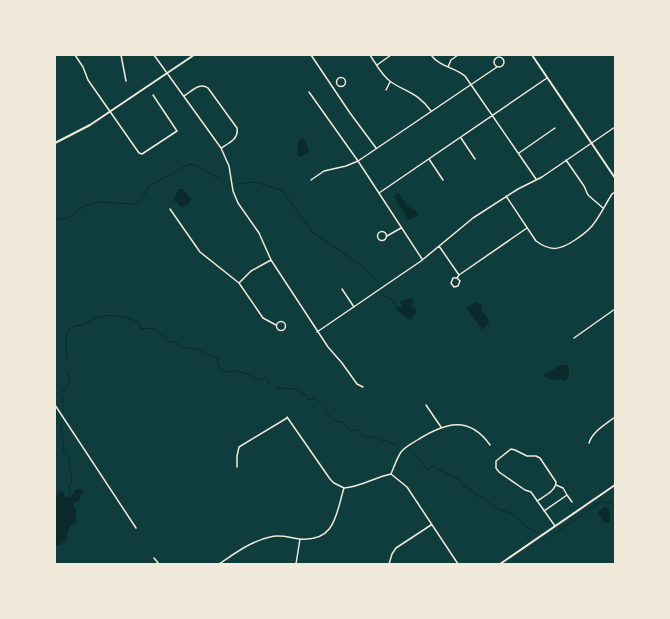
<svg xmlns="http://www.w3.org/2000/svg" width="670" height="619" viewBox="0 0 670 619" font-family="Rubik,sans-serif">
  <style>
    .water { fill: #0a2a2b }
    .lines { fill: none; stroke-linecap: round; stroke-linejoin: round }
    .stream { stroke: #0a2a2b; stroke-width: 1 }
    .minor { stroke: #f1e9da; stroke-width: 1.5 }
    .tertiary { stroke: #f1e9da; stroke-width: 2 }
  </style>
  <rect width="100%" height="100%" fill="#0f3d3e"/>
  <!-- water -->
  <path class="water" d="M301,139L305,140L309,151L300,157L297,154L298,143Z
    M178,189H183L191,199L190,203L183,207H181L176,201H173L176,196Z
    M397,193H399L407,206L416,210L419,215L410,220L408,219L394,197Z
    M411,298L414,301L412,303V307L416,310V313L411,320L406,318L396,310L397,307H402L400,302Z
    M476,302L481,304L482,311L488,319L489,323L482,330L467,308V307Z
    M560,365H566L569,368V375L566,381C558,379 550,381 543,376C548,370 555,370 560,365Z
    M76,489H82L84,492L80,496L79,501L74,503V507L76,510V522C68,526 67,531 67,539L60,545H55V500L57,494L62,491L66,497H71Z
    M604,507H607L610,513V521L607,523L604,522L598,514L599,511Z"/>
  <g class="lines">
    <!-- stream -->
    <path class="stream" d="M237,184L256,182L283,191L311,231L366,269L378,282
      M55,220L71,217L84,206L98,202L137,204L143,197L149,186L189,164L198,166L221,180
      M384,296L392,300L397,307
      M67,359C67,351 64,338 68,331C71,326 77,326 82,325C88,323 93,318 99,317C111,313 127,317 138,322L141,329C155,326 161,334 170,343L175,341L183,348L199,349L205,354L217,358L219,367L223,372C237,370 245,371 257,380L266,378L270,384
      M276,388L297,389L302,394H305L309,400L315,398L325,408L327,414L330,416L333,420L344,423L345,426L349,430H357L363,436C370,437 377,436 383,441H386L397,445
      M62,392L70,382L67,371
      M62,396L63,410
      M61,422C61,432 64,442 64,452L69,458V465L72,479L69,486L70,493L68,497
      M409,450L420,460L427,470L434,465L438,469L459,479L463,486L472,490L476,495L486,499L494,507L514,515L526,527L536,531
      M548,538L600,502L611,503L615,500"/>
    <!-- minor -->
    <path class="minor" d="M75,55L83,67L88,80L139,153L142,154L177,131L153,95
      M121,55L126,81
      M154,55L221,148L229,166L233,191L238,203L259,233L271,260L328,347L342,363L357,384L363,387
      M311,55L350,113L376,148
      M370,55C376,64 382,76 391,82C408,93 418,93 431,111
      M431,55C440,67 454,67 465,76L536,179
      M494 62a5 5 0 1 1 10 0a5 5 0 1 1-10 0Z
      M377,65L391,55
      M448,67L451,60L458,55
      M336.5 82a4.5 4.5 0 1 1 9 0a4.5 4.5 0 1 1-9 0Z
      M386,90L390,82
      M309,92L358,161L422,259
      M184,96C192,91 199,82 208,88L237,128C239,139 229,143 221,148
      M461,138L475,159
      M519,153L555,128
      M429,159L443,180
      M566,160L584,186L588,195L603,208
      M311,180L324,171L346,166L358,161L497,67
      M379,193L547,78
      M506,196L536,241C551,252 560,250 575,240C581,236 587,232 592,226C600,216 605,205 612,194L615,192
      M170,209L200,252L239,283L263,318L276,325
      M377.5 236a4.5 4.5 0 1 1 9 0a4.5 4.5 0 1 1-9 0Z
      M387,236L401,228
      M439,246L459,275
      M457,278L460,281L458,286L454,287L451,283L453,278H457L459,275L527,228
      M239,283L251,271L271,260
      M342,289L354,307
      M276.5 326a4.5 4.5 0 1 1 9 0a4.5 4.5 0 1 1-9 0Z
      M317,332L421,261L473,218L518,189L542,177L615,127
      M574,338L615,309
      M55,405L136,528
      M426,405L441,427
      M287,417L330,479L334,483L344,488
      M589,443C593,431 605,425 615,417
      M237,467V456L239,447L287,418
      M391,474L407,487L458,564
      M567,495L572,502
      M537,501C544,496 556,491 556,482L540,458L536,456H527L515,450L511,449L496,461V468L499,472L525,490L531,492L555,526
      M544,511L567,495L563,488L556,485
      M154,558L159,564
      M219,564C234,554 251,541 270,537C280,534 290,538 300,539C336,542 336,513 344,488C361,487 375,477 391,474C394,467 397,458 401,452C406,446 413,443 419,439C445,423 469,415 490,445
      M296,564L300,539
      M389,564L392,554L396,548L431,525"/>
    <!-- tertiary -->
    <path class="tertiary" d="M532,55L615,178
      M55,143L90,125L194,55
      M500,564L615,485"/>
  </g>
  <!-- border -->
  <rect width="670" height="619" fill="none" stroke="#f1e9da" stroke-width="112"/>
</svg>
